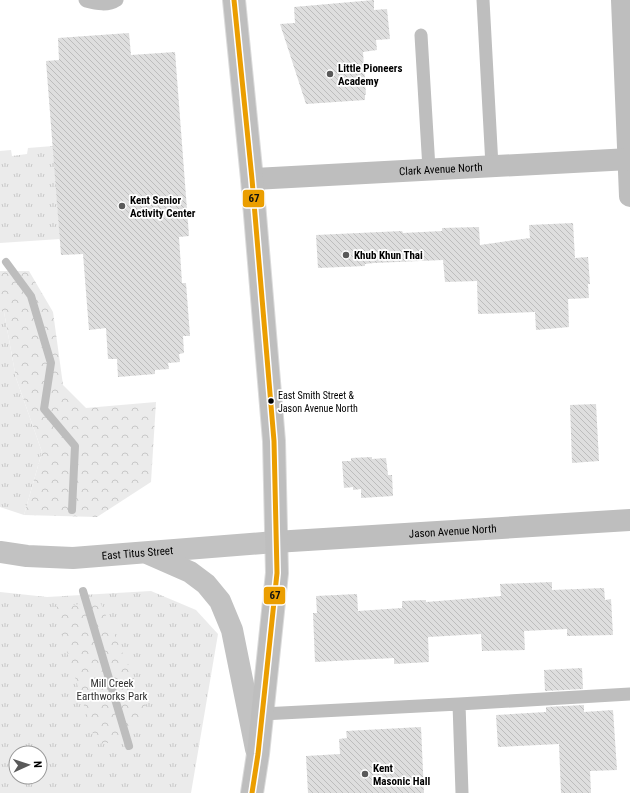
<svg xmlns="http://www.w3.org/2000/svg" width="630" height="793" viewBox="0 0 630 793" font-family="'Roboto Condensed',sans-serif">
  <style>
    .grass { fill: url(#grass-tufts); fill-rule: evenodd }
    .forest { fill: url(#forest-crowns) }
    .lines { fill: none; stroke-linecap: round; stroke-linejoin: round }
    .stream { stroke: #bdbdbd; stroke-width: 8 }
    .building { fill: url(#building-back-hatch) }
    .primary-casing { stroke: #dbdbdb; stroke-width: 24 }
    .lane { stroke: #bebebe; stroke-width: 13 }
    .street { stroke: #bebebe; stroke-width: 22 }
    .secondary { stroke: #c2c2c2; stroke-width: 22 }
    .primary { stroke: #bebebe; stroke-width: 22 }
    .bus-1-casing { stroke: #fff; stroke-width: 8 }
    .bus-1 { stroke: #eb9e00; stroke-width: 5 }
    .poi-dot { fill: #595959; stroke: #fff; stroke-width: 1.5 }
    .bus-dot { fill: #000; stroke: #fff; stroke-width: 1.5 }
    .labels { text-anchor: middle; stroke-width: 3.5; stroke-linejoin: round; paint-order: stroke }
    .bus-label { font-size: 10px; fill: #000; stroke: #fff; text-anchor: start }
    .poi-label { font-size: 11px; font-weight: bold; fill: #000; stroke: #fff; text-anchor: start }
    .street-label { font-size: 11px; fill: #000; stroke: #fff }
    .park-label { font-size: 11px; fill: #313131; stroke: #fff }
    .line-badge { stroke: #fff; stroke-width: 1.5 }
    .pale-badge-label { font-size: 11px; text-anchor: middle; font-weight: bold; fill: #111 }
  </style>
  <defs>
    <pattern id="grass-tufts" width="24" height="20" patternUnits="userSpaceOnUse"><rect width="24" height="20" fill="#ebebeb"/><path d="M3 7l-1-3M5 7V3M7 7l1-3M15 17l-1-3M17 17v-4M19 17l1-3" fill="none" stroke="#c8c8c8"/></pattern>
    <pattern id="forest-crowns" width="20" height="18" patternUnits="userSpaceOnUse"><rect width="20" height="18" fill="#ebebeb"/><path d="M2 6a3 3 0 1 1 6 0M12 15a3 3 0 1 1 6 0" fill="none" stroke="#c8c8c8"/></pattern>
    <pattern id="building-back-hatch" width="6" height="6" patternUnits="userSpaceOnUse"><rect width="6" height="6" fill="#dedede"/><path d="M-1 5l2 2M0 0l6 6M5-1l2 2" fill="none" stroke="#bdbdbd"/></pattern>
  </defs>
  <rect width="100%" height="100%" fill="#fff"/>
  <!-- grass -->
  <path class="grass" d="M53,146L60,239L0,243V151L11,150L12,156L27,154L28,148Z
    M0,311L4,312L16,378L42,452L24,515L0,507Z
    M151,591L196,610L218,634L191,793H0V592L47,597ZM16,753H40V777H16Z"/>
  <!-- forest -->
  <path class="forest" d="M0,271H29L53,312L63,385L86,408L156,402L151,482L97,517L24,515L42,452L16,378L4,312L0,311Z
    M100,602L149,713L118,742L96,744L53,607Z"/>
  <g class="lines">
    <!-- stream -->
    <path class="stream" d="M6,262L31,296L51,363L44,409L75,446L72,510
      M83,591L129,746"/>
  </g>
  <!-- building -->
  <path class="building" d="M374,0V10L387,9L390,39L376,40L377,50L363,52L366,95H365V100L306,104L280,24L295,23L294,7Z
    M129,33L131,55L175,52L189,236L179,237L182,283H186L190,336H183L184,353L179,354L180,362L168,363L169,369L155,370V374L118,377L117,359H108L106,328L89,330L83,254L61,255L46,61L59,60L58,38Z
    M573,223L575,258L588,257L590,284H588L589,298L568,299L569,327L536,330L535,312L478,314L477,281L445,282L443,260L374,263L365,264V266L318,268L316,235L402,231L403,233L442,231V228L479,227L480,245L530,238L529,225Z
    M596,404L599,461L572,463L570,405Z
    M372,457V459L386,458L388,475H392L393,496L361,498V489L353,490V487L344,488L342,461H351V458Z
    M552,582V590L604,588L605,600L611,599L613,635L567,636V629L524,631L525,650L482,651L481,634L428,637L429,662L394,664V658L315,662L313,613H317L316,596L357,594L358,611L402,608V601L426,600V602L501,596L500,584Z
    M582,668L583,689L545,691L544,670Z
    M584,705V712L613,710L617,770L590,771L591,793H561L559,744L498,747L496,715L546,712V707Z
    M421,727L424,793H308L306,756L340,754L339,739L347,738L346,731Z"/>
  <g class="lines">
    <defs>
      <path id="primary" d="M234,0L252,179L274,441L277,573L258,754L252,793"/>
    </defs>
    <!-- primary casing -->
    <use href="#primary" class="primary-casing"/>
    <!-- lane -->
    <path class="lane" d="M85,0L86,1C97,4 108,6 117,0
      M483,0L492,166
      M421,35L429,169
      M459,704L462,793
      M262,714L459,704L630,694"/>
    <!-- street -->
    <g class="street">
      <path d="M622,0L630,196"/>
      <path id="s1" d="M252,179L630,159"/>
      <path id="s2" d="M275,542L630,520"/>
    </g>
    <!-- secondary -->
    <g class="secondary">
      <path id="s3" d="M0,552L27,556L73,558L275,542"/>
      <path d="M149,554L190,572L206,584L220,601L232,630L256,749"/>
    </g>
    <!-- primary -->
    <use href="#primary" class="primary"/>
    <defs>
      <path id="bus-1" d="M234,0L252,179L274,441L277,573L258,754L252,793"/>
    </defs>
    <!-- bus-1 casing -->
    <use href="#bus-1" class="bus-1-casing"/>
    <!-- bus-1 -->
    <use href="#bus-1" class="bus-1"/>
  </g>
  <!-- markers -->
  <g class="poi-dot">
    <circle cx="330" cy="74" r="4"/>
    <circle cx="122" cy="206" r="4"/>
    <circle cx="346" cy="255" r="4"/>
    <circle cx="365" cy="774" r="4"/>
  </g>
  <circle class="bus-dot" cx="271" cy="401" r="3.5"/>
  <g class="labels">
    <!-- bus labels -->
    <g class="bus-label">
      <text x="278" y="399">East Smith Street &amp;<tspan x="278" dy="13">Jason Avenue North</tspan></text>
    </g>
    <!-- poi labels -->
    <g class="poi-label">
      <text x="338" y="72">Little Pioneers<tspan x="338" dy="13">Academy</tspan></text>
      <text x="130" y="204">Kent Senior<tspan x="130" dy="13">Activity Center</tspan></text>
      <text x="354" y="259">Khub Khun Thai</text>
      <text x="373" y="772">Kent<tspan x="373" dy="13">Masonic Hall</tspan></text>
    </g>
    <!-- street labels -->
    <g class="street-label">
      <text dy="4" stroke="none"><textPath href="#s1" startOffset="189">Clark Avenue North</textPath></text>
      <text dy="4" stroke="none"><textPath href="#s2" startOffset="178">Jason Avenue North</textPath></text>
      <text dy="4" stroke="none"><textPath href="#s3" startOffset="138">East Titus Street</textPath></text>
    </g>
    <!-- park labels -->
    <g class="park-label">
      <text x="112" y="687">Mill Creek<tspan x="112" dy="13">Earthworks Park</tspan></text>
    </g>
  </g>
  <g class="line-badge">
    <rect x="242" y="189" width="23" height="19" rx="4" fill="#eb9e00"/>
    <rect x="263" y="586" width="23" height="19" rx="4" fill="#eb9e00"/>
  </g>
  <g class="pale-badge-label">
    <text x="254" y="202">67</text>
    <text x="275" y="599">67</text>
  </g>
  <!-- north arrow -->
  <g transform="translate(28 765) rotate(87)"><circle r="19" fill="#ffffff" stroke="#999999"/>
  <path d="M0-3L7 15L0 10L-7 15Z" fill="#595959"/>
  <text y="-6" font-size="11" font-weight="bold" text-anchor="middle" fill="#000000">N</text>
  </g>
</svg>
